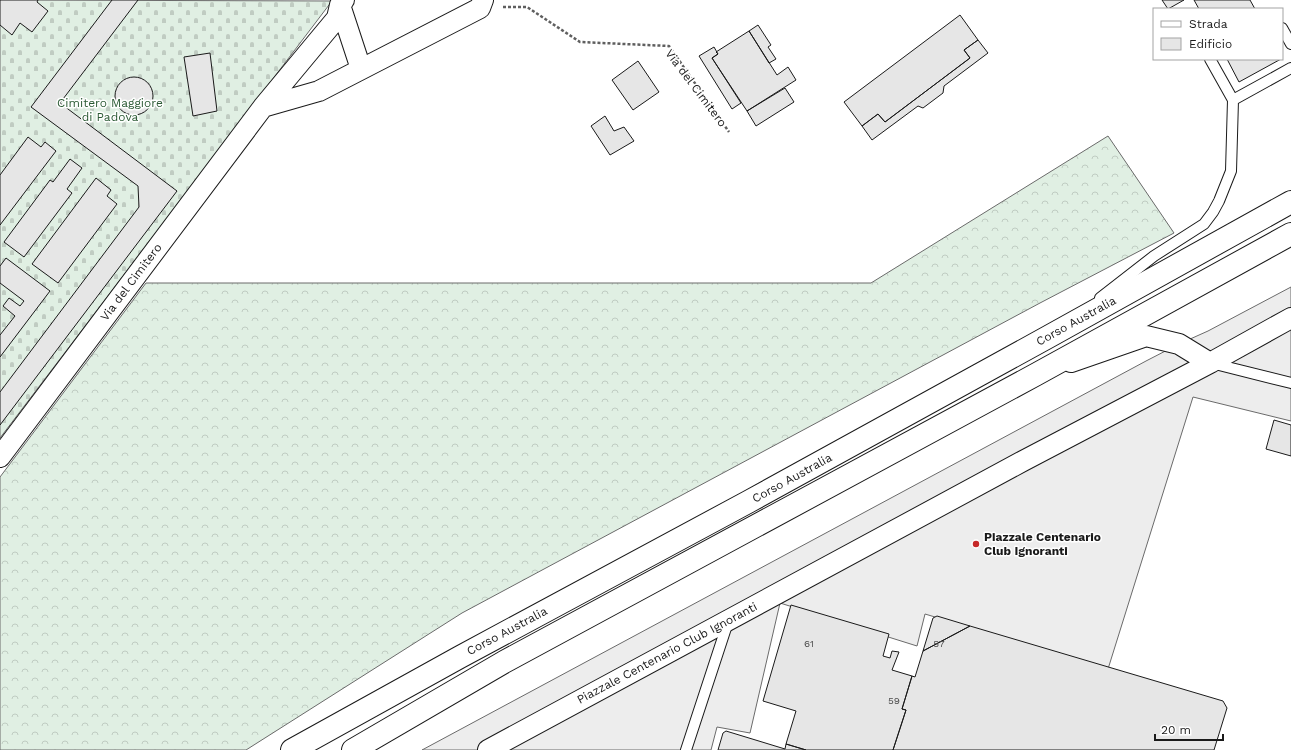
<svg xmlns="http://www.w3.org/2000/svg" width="1291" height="750" viewBox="0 0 1291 750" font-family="'Work Sans',sans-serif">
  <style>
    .forest { fill: url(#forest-crowns); stroke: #6a6a6a }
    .cemetery { fill: url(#cemetery-stones); stroke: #6a6a6a }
    .parking { fill: #ededed; stroke: #6a6a6a }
    .building { fill: #e6e6e6; stroke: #1a1a1a }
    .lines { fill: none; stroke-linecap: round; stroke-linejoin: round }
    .service-casing { stroke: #1a1a1a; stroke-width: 12 }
    .minor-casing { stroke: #1a1a1a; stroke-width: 22 }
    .trunk-casing { stroke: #1a1a1a; stroke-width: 24 }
    .path { stroke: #5f5f5f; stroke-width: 2.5; stroke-dasharray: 3 2; stroke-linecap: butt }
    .service { stroke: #fff; stroke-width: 10 }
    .minor { stroke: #fff; stroke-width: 20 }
    .trunk { stroke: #fff; stroke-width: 22 }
    .poi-dot { fill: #c62828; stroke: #fff; stroke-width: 1.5 }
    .labels { text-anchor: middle; stroke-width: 3; stroke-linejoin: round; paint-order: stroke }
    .number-label { font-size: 10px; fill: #4d4d4d }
    .street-label { font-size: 12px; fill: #1a1a1a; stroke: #fff }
    .park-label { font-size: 12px; fill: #2b5a34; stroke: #fff }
    .poi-label { font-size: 12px; font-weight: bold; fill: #1a1a1a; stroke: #fff; text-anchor: start }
  </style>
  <defs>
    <pattern id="forest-crowns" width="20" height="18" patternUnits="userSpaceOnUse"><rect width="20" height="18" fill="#e0efe3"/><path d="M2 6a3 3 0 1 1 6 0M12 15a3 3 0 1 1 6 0" fill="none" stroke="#c0ccc2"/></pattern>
    <pattern id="cemetery-stones" width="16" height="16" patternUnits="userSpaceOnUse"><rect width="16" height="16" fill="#e0efe3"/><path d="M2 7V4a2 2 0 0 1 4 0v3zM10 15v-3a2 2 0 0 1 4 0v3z" fill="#c0ccc2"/></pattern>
  </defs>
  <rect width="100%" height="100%" fill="#fff"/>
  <!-- forest -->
  <path class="forest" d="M1108,136L1174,233L1040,303L462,613L246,750H0V477L146,283H871Z"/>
  <!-- cemetery -->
  <path class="cemetery" d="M0,0L332,1L0,438Z"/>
  <!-- parking -->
  <path class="parking" d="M1291,287V421L1193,397L1108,669L925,614L917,646L780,603L750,733L717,727L711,750H422L1146,361L1179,344L1208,331Z"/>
  <!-- building -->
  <path class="building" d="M0,0H38L37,2L48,11L32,32L20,23L12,35L0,25Z
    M112,0H138L60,103L177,191L0,425V392L139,207L138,186L31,107Z
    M1162,0H1184L1168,9Z
    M1194,0H1250L1255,9H1199Z
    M960,15L978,40L964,50L970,58L885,122L878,114L862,126L844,102Z
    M758,25L771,45L768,47L776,59L769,63L749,31Z
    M749,31L777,75L788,67L796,80L747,111L712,58L718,54L716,52Z
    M978,40L988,53L944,86L943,93L923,108L918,106L872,140L862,126L878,114L885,122L970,58L964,50Z
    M714,47L718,54L712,58L741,103L732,109L699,56Z
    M210,53L217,111L193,116L184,57Z
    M1227,59H1281L1239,82Z
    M638,61L659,92L633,110L612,80Z
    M115 96a19 19 0 1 1 38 0a19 19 0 1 1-38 0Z
    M785,88L794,102L756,126L747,111Z
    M605,116L614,131L624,127L634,141L610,155L591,126Z
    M28,137L41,147L45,142L56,151L0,225V175Z
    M70,159L82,168L67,189L72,193L24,257L4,242L50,180L53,182Z
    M96,178L111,190L107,196L117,204L58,283L32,264Z
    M6,258L50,291L0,357V335L15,316L3,306L9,298L20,306L24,301L0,283V266Z
    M1274,420L1291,425V456L1266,449Z
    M791,605L889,634L883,656L890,658L892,651L899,652L892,670L912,676L902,709L906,710L893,750H806L786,744L796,711L763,701Z
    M937,616L970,626L923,651L933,618Z
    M970,626L1223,701L1227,708L1214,750H893L906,710L902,709L912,676L915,677L923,651Z
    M726,731L785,749L786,744L806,750H718L723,733Z"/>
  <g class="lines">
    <defs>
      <path id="service" d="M1282,28L1291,44
        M1210,59L1233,100
        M1100,298L1154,256L1204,224L1213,212L1219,201L1231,171L1233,100L1291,68
        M1211,363L1291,383
        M686,750L728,622"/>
      <path id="minor" d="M340,5L361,69
        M263,107L319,91L480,8L483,0
        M1071,362L1146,336L1179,344L1210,363
        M0,457L263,107L337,18L340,5L344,0
        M488,750L1023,461L1210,363L1291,318"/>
      <path id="trunk" d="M292,750L460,657L748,502L1048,337L1291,202
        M353,750L504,662L1035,375L1291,234"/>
    </defs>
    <!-- service casing -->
    <use href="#service" class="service-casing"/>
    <!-- minor casing -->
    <use href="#minor" class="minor-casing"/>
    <!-- trunk casing -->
    <use href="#trunk" class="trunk-casing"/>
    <!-- path -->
    <path class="path" d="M503,7H527L580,42L669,46L729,132"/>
    <!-- service -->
    <use href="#service" class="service"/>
    <!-- minor -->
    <use href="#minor" class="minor"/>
    <!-- trunk -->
    <use href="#trunk" class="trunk"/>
  </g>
  <!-- markers -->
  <circle class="poi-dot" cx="976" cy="544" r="4"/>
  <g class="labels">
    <!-- number labels -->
    <g class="number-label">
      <text x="809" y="647">61</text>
      <text x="939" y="647">57</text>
      <text x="894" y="704">59</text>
    </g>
    <!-- street labels -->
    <g class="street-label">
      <text transform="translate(696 88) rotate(53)" y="4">Via del Cimitero</text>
      <text transform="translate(131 282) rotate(-53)" y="4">Via del Cimitero</text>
      <text transform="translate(1076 321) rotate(-29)" y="4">Corso Australia</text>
      <text transform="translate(792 478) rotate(-29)" y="4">Corso Australia</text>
      <text transform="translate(507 631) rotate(-28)" y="4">Corso Australia</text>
      <text transform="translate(667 653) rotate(-28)" y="4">Piazzale Centenario Club Ignoranti</text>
    </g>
    <!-- park labels -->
    <g class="park-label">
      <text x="110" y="107">Cimitero Maggiore<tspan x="110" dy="14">di Padova</tspan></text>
    </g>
    <!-- poi labels -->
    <g class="poi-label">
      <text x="984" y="541">Piazzale Centenario<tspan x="984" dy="14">Club Ignoranti</tspan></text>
    </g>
  </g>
  <!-- legend -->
  <rect x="1153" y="8" width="130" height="52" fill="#ffffff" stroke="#a3a3a3"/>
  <rect x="1161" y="21" width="20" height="6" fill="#ffffff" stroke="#a3a3a3"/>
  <text x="1189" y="28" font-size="12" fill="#1a1a1a">Strada</text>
  <rect x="1161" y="38" width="20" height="12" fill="#e6e6e6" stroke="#a3a3a3"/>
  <text x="1189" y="48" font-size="12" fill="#1a1a1a">Edificio</text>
  <!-- scale -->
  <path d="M1155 734v6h68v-6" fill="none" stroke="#1a1a1a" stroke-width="2"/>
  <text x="1161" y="734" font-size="12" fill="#1a1a1a" stroke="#ffffff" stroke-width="3" paint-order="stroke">20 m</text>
</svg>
